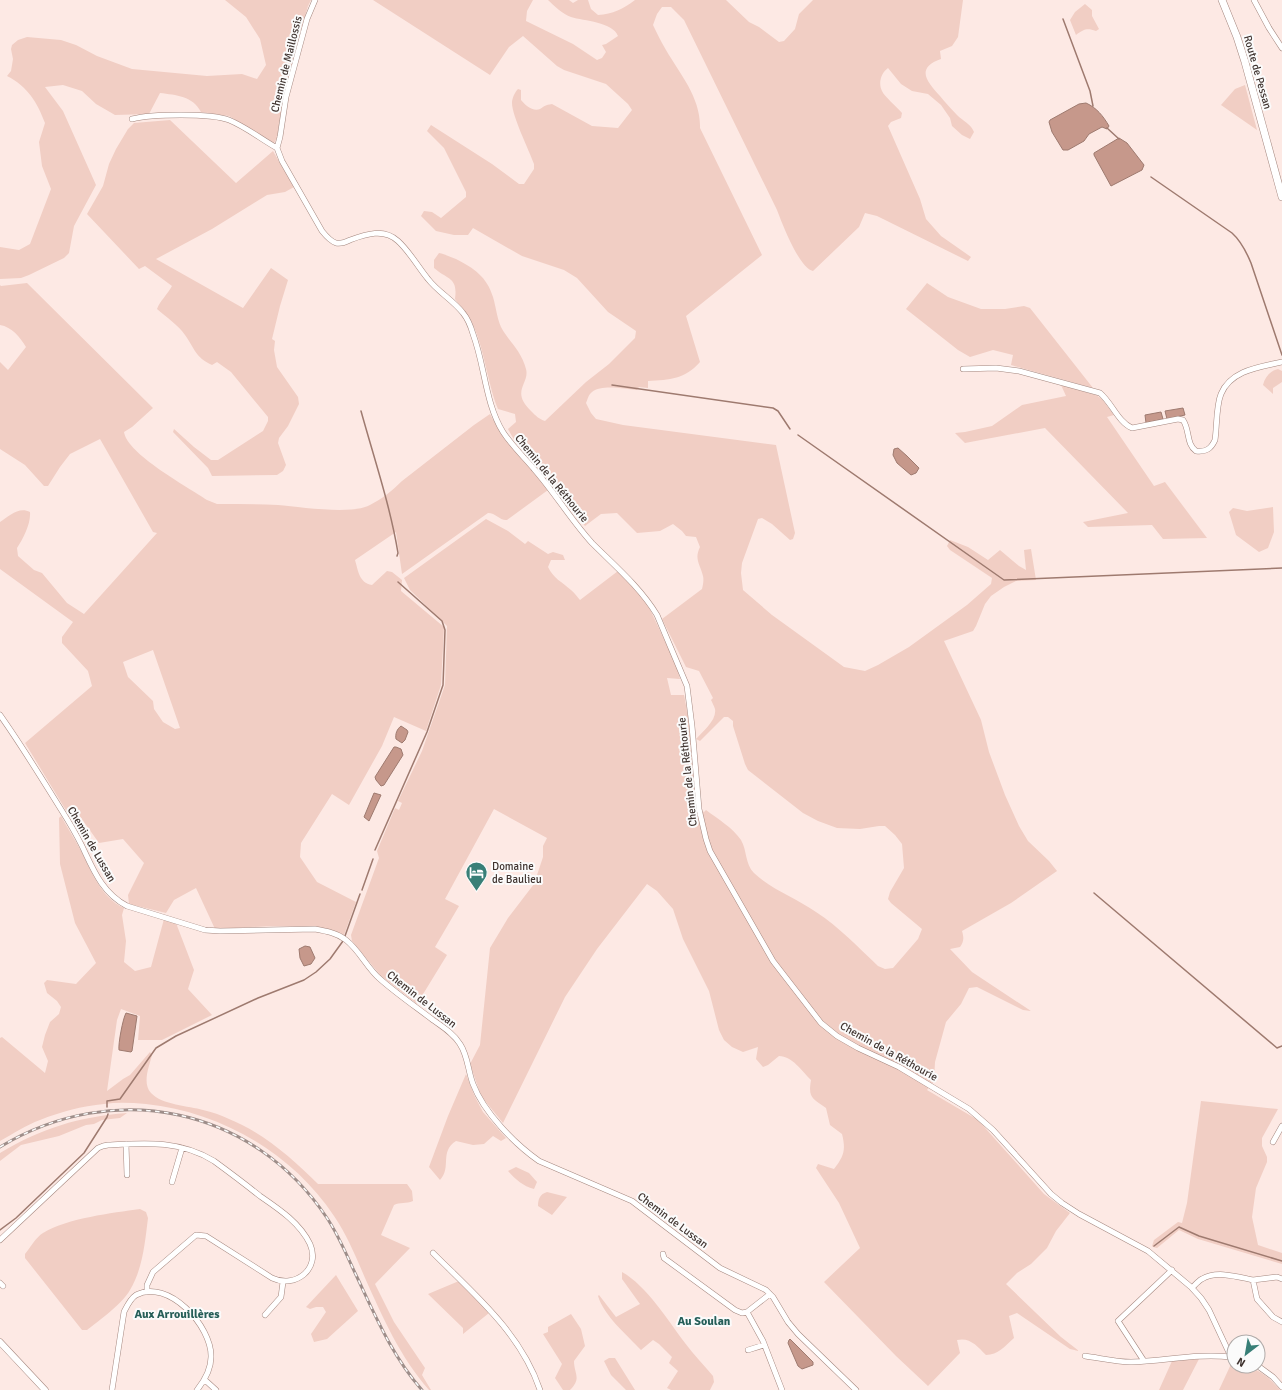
<svg xmlns="http://www.w3.org/2000/svg" width="1282" height="1390" viewBox="0 0 1282 1390" font-family="Signika,sans-serif">
  <style>
    .green { fill: #f1cec4; fill-rule: evenodd }
    .water { fill: #c6988b; stroke: #9e7a6f }
    .lines { fill: none; stroke-linecap: round; stroke-linejoin: round }
    .stream { stroke: #9e7a6f; stroke-width: 1.5 }
    .minor-casing { stroke: #a4877f; stroke-width: 6 }
    .tertiary-casing { stroke: #a4877f; stroke-width: 7 }
    .secondary-casing { stroke: #a4877f; stroke-width: 8 }
    .minor { stroke: #fff; stroke-width: 5 }
    .tertiary { stroke: #fff; stroke-width: 6 }
    .secondary { stroke: #fff; stroke-width: 7 }
    .rail-casing { stroke: #9e8e8a; stroke-width: 3 }
    .rail { stroke: #fbfbfb; stroke-width: 1.5; stroke-dasharray: 4.5; stroke-linecap: butt }
    .labels { text-anchor: middle; stroke-width: 4; stroke-linejoin: round; paint-order: stroke }
    .street-label { font-size: 11px; fill: #3f332f; stroke: #fbfbfb }
    .poi-label { font-size: 11px; fill: #3f332f; stroke: #fbfbfb; text-anchor: start }
    .neighbourhood-label { font-size: 12px; font-weight: bold; fill: #255e58; stroke: #fbfbfb }
  </style>
  <rect width="100%" height="100%" fill="#fde9e4"/>
  <!-- green -->
  <path class="green" d="M225,0H311L308,6L284,93L277,138L274,143L229,116L201,112C193,96 176,95 160,93L149,114L115,115L96,104L82,91L63,85L45,87L63,111L96,185L74,226L69,253L64,258L29,275L21,278L0,279V247L19,250L30,244L51,189L42,166L39,142L45,123C37,102 28,87 7,76L11,71L13,59L11,49L12,45L18,40L27,37L61,40L76,45L97,56L132,69L207,76L242,74L257,79L266,65L260,39L246,17Z
    M373,0H533L527,11L526,21L573,44L597,60L602,58L606,52L602,45L606,44L618,36C613,22 584,21 571,17C563,14 554,6 548,0H569L573,3L578,0H588L591,9L598,15C613,14 623,9 635,0H726L749,22L759,27L779,42L784,41L795,29L799,14L813,0H963L958,37L952,46L940,51L941,59C915,68 927,82 940,96C945,102 951,109 957,115C963,121 971,124 974,132L970,139L962,135L952,126L950,118L941,105L928,94L912,91L901,84L888,68C881,73 878,83 882,91C884,96 897,107 902,113L901,118L891,122L888,126L920,199L926,219L941,236L971,257L968,261L877,216L865,213L859,227L813,271C799,268 782,223 777,210L684,20L671,7H662L657,14L653,25C657,33 661,42 666,50C680,74 701,98 700,128L762,255L686,316L700,362C685,379 670,380 648,381V388L639,387L637,390C625,389 602,384 592,392C588,395 588,399 586,403L591,413L596,419L623,425L776,445L795,533L793,539L790,540L772,524L762,518L758,519L742,563L741,573L743,590L772,615L844,667L865,671L878,665L909,647L967,605L991,584L992,578L950,550L947,546L950,540L968,547L988,560L1000,550L1019,566L1026,570L1024,550L1031,549L1036,580L1016,581L1004,587L991,596L985,604L976,626L973,631L944,641L981,720L989,752L1005,795L1019,826L1028,841L1049,861L1057,871L1011,903L962,931C964,938 964,941 960,947L950,949L972,972L1031,1011L1023,1010L977,987L969,988L961,1004L946,1022L935,1062L934,1081L927,1090L978,1120L1044,1194L1070,1213L1056,1231L1047,1248L1031,1264L1017,1273L1006,1284L1061,1337L1079,1351L1070,1349L1017,1313L1009,1316L1014,1338C1005,1346 998,1355 986,1355C977,1346 970,1337 957,1340L960,1353L928,1386L896,1356L824,1282L860,1248L839,1203L816,1168L818,1164L834,1169C844,1156 846,1150 842,1134L830,1125L826,1108C812,1098 808,1098 811,1080C802,1071 792,1056 779,1056L768,1065L763,1067L756,1059L758,1047L743,1052L732,1047L724,1040L719,1030L709,991L683,939L673,909L657,891L647,884L597,949L565,997L503,1123L481,1096L470,1064L480,1045L490,948L508,918L534,884L543,857V846L547,838L494,809L445,899L459,906L435,947L447,955L417,1004L381,976L352,941L351,935L379,858L377,851L395,808L399,810L402,803L398,801L422,751L445,685L447,626L410,590L404,578L486,519L508,531L525,544L528,541L548,554L553,552L563,555L565,560H551L548,567C553,578 562,582 571,590C575,593 577,597 580,600L618,571L642,597L648,605L677,667L680,679L667,678L671,695H684L690,726L696,809L704,812L706,810C718,819 733,828 741,840C747,850 745,864 754,873C772,890 796,898 816,912C839,927 858,947 878,966L885,969L893,968L918,939L922,929L891,903L888,899L890,892L904,868L902,844L895,835L885,826H879L860,829L837,828L818,821L803,813L748,770L745,764L733,726V721L728,717H724L700,741L696,739C703,731 717,720 715,709C714,706 712,702 711,700L713,698L699,671L686,667L662,619L702,589C703,585 704,580 703,576C700,564 694,559 700,547L696,537L686,536L682,531L673,524L660,531L637,533L617,513L601,514L585,526C570,510 557,493 544,476C531,460 517,447 508,429L516,422L515,414L498,409C486,380 484,340 467,314C463,308 458,304 455,299C458,277 448,280 434,268V260L439,253C445,254 450,257 456,259C474,268 487,277 493,297C496,307 497,318 501,327C509,342 521,350 526,369C530,384 510,391 531,411C536,416 539,419 545,421L586,382L609,364L635,338L636,331L608,312L577,278L564,270L522,256L473,228L468,235H454L436,231L421,216L424,211L432,212L441,218L466,197V192L444,148L427,131L431,125L492,164L519,184H524L534,169V164C529,150 512,116 512,103C512,98 515,92 518,89L521,90V100C525,105 533,112 540,109C545,106 545,105 552,104L592,126L618,128L632,110L628,104L606,84L564,70L557,66L523,36L509,47L490,75Z
    M1085,4L1092,10V16L1099,29L1096,31C1087,28 1084,29 1076,35L1070,20L1075,12Z
    M1245,85L1257,130L1221,105L1235,89Z
    M170,120L236,183L273,151L294,187L285,192L267,195L212,229L156,259L243,308L271,268L288,280L280,306L272,339L275,341L274,350L277,367L298,397L299,404L288,426L279,438L278,443L286,465L283,471L277,475L212,476L208,468L173,432L174,429L194,447L211,460H218L263,431L268,421V417L231,372L217,362L212,365C195,357 195,349 185,335C178,325 166,317 157,309C160,301 167,295 172,286L145,266L139,269L87,214L103,186L109,164L116,149L128,129L134,123Z
    M27,283L153,408L132,427L124,432C127,454 188,487 207,500L217,504C237,504 258,504 278,505C300,507 352,515 370,505C382,499 393,490 402,481L474,425L490,414L497,427L548,490L507,520C500,521 496,513 488,513L402,574L396,532L355,560C358,570 359,583 372,585L387,571L392,572L402,580L401,591L444,627L441,685L426,731L394,717L382,746L349,805L332,794L301,843L300,857L317,882L356,902L344,935C308,920 254,928 215,929L196,888L174,900L166,913L129,904L128,895L144,863L123,839L99,843L74,808L67,812L25,743L92,686L88,671L62,643V637L73,622L0,569V522C9,516 19,506 30,512C31,524 23,539 17,548L18,556L34,570L42,573L67,603L84,614L157,533L153,532L100,439L70,454L60,467L48,486H44L25,465L0,449V362L8,370L26,347C20,337 12,327 0,325V285L1,286ZM153,650L180,728L175,729L163,722L154,709L153,701L128,677L123,662Z
    M927,283L948,297L981,309H1005L1024,306L1030,308L1093,388L1011,365L1013,355L993,350L970,357L958,350L906,309Z
    M1278,369L1282,371V382L1273,388V394L1263,385C1265,377 1270,371 1278,369Z
    M1061,385L1096,395L1102,399L1114,415L1107,417L1154,486L1165,482L1207,538L1163,539L1152,525L1088,527L1083,522L1128,513L1045,428L965,443L955,433L965,432L992,426L1022,405L1066,396Z
    M1273,507L1274,532L1268,548L1259,552L1236,535L1229,512L1233,508L1247,511Z
    M61,816C67,827 74,838 80,849C91,870 100,897 124,908L122,915L126,941L124,962L135,971L151,967L164,919L176,923L194,970L188,989L212,1015L162,1040H138L140,1016L121,1009L117,1020L107,1091L123,1079L130,1075L150,1052L152,1055C149,1067 142,1083 151,1093C162,1105 189,1106 203,1110C212,1112 221,1115 229,1119C262,1132 293,1159 318,1184H407L412,1191L413,1201C406,1204 400,1202 394,1205L381,1235L410,1248L375,1284L394,1322L425,1368L422,1375L431,1390H429C400,1357 383,1318 365,1278C356,1257 347,1235 334,1216C292,1153 221,1112 146,1104C132,1103 118,1102 104,1104C82,1106 60,1112 40,1120C26,1125 13,1134 0,1141V1038L2,1037L45,1073L48,1061L42,1047L45,1035L50,1022L59,1014L61,1007L57,1001L47,993L44,983L47,980L76,984L96,963L75,923L60,864L59,818Z
    M466,1074L475,1097L483,1112L506,1138L501,1141L493,1136L484,1144L473,1145L456,1141C439,1152 452,1167 440,1180L429,1167L448,1116Z
    M1201,1101L1278,1109L1262,1138V1146L1267,1157V1162L1256,1188L1252,1217L1258,1245L1282,1253V1264L1198,1239L1179,1230L1157,1248L1153,1247L1152,1246L1154,1240L1178,1222L1182,1223L1187,1203Z
    M127,1113L120,1118L102,1120L94,1124L86,1125L59,1136L21,1145L0,1161V1153C42,1128 78,1117 127,1113Z
    M516,1167L529,1173L537,1182L534,1189C523,1186 516,1180 508,1171Z
    M547,1192L567,1197L552,1215L538,1206C538,1199 540,1194 547,1192Z
    M140,1209L146,1212L148,1218C145,1242 143,1268 130,1290C123,1303 99,1321 87,1330H82L25,1258V1254C30,1248 36,1237 43,1233C68,1218 112,1213 140,1209Z
    M622,1272C647,1286 668,1321 685,1343C694,1355 704,1365 713,1376L714,1382L710,1390H671L667,1388L678,1371L669,1363L672,1357L659,1344L653,1340L641,1350C627,1335 604,1316 598,1296L599,1295L616,1317L640,1304L622,1279Z
    M336,1275L358,1311L327,1339L314,1342L311,1334L326,1312L323,1307H316L310,1309L306,1307Z
    M459,1281L489,1313L463,1334V1328L428,1294Z
    M571,1314L581,1329L585,1346L574,1361C574,1374 582,1378 570,1390H563L555,1378L562,1364L543,1334L548,1332V1327Z
    M609,1358H615L635,1390H626L611,1375L604,1361Z
    M1199,1359L1183,1390H1159L1172,1361Z
    M1232,1362L1234,1363V1366C1256,1366 1266,1374 1280,1390H1219Z"/>
  <!-- water -->
  <path class="water" d="M1086,103C1097,108 1103,116 1109,126L1107,129L1102,127L1089,134L1084,141L1068,150H1063L1052,132L1049,122L1050,120L1079,104Z
    M1119,138L1127,143L1144,165L1142,170L1111,186L1094,155V153Z
    M1183,408L1185,415L1167,419L1165,411Z
    M1161,412L1163,419L1146,423L1145,415Z
    M898,448L907,456L919,468L916,473L911,475L897,463L893,455L894,449Z
    M401,726L407,730L408,732L405,740L402,743L396,739C395,734 397,729 401,726Z
    M394,747H396L401,749L403,755L384,785L381,786L376,780L375,777Z
    M374,793L381,795L369,821L364,817Z
    M305,946L310,947L315,958L311,964L304,966L300,958L299,949Z
    M126,1013L137,1016L132,1051L131,1052L119,1050C118,1044 123,1018 126,1013Z
    M790,1339L813,1362V1365L802,1369L798,1366L788,1343L789,1340Z"/>
  <g class="lines">
    <!-- stream -->
    <path class="stream" d="M1063,19L1090,91L1093,106
      M1107,128L1119,139
      M1151,177L1232,233C1241,241 1246,251 1251,263L1282,355
      M612,385L773,408L778,411L790,429
      M361,411C374,458 390,505 398,553L397,556
      M798,435L1004,580L1282,568
      M375,850L427,732L443,685L445,630L442,621L398,582
      M362,890L373,859
      M1094,893L1277,1048L1282,1046
      M345,936L360,894
      M107,1107V1101L120,1099L156,1048L176,1036L258,998L304,980L316,972L330,959L343,941
      M0,1230L16,1218L84,1153L107,1117L108,1114
      M1154,1246L1179,1227L1199,1236L1282,1261"/>
    <defs>
      <path id="minor" d="M1254,0L1269,28L1282,48
        M132,119C151,114 211,113 229,120C246,127 261,139 277,148
        M277,148L282,161L322,231C326,236 330,241 336,243C341,244 346,242 350,240C366,234 384,228 398,241C410,252 418,267 428,279C438,292 453,300 463,313C468,319 471,327 473,334C485,366 485,403 503,432C512,446 524,457 534,469C555,493 571,520 592,543C615,566 640,587 657,615L687,686L692,726L699,809L706,839L710,851L773,961L821,1023L837,1036L858,1048L899,1067L969,1109L993,1130L1051,1194L1062,1203L1079,1214L1148,1251L1191,1287L1201,1298L1209,1310L1231,1357L1234,1358
        M277,148L280,137L286,97L307,19L315,0
        M963,369L996,368L1019,371L1100,393C1112,403 1118,422 1132,428L1178,419L1183,420C1190,430 1186,444 1196,451C1206,452 1211,449 1215,440C1217,427 1216,406 1221,394C1231,370 1260,367 1282,362
        M0,715C22,746 42,779 62,811C69,822 76,834 82,846C93,869 102,893 127,906L205,930L220,931L315,929C326,931 337,933 346,940C360,951 367,968 380,979C397,994 416,1007 433,1020C443,1027 454,1034 460,1044C468,1056 468,1071 473,1084C484,1113 515,1144 539,1161L632,1201L720,1268L766,1290L773,1297L788,1322L798,1334L856,1390
        M1273,1142L1282,1126
        M126,1144L127,1175
        M172,1182L182,1148
        M0,1240L98,1148L103,1146L108,1145C146,1143 180,1140 214,1161C229,1172 245,1184 260,1196C279,1209 300,1223 310,1244C321,1269 295,1289 272,1278L206,1236L196,1235L153,1272L147,1285V1292
        M433,1253C474,1294 521,1333 540,1390
        M663,1254L664,1258L735,1310L742,1313L747,1312
        M1253,1280L1277,1277L1282,1279
        M0,1283L3,1286
        M1192,1288C1195,1285 1198,1281 1202,1279C1217,1270 1238,1277 1253,1280L1257,1299L1273,1317L1282,1322
        M770,1294L747,1312L763,1341L782,1390
        M265,1315L281,1297L283,1282
        M748,1350L764,1345
        M1085,1356C1100,1358 1116,1362 1131,1362C1165,1361 1197,1353 1231,1357
        M1144,1361L1118,1321L1172,1270
        M1258,1366L1273,1377L1282,1387
        M205,1380L216,1390
        M112,1390L124,1312C127,1306 130,1299 136,1295C168,1278 212,1326 211,1357C211,1370 205,1380 197,1390"/>
      <path id="tertiary" d="M0,1342L45,1390"/>
      <path id="secondary" d="M1222,0L1237,37L1245,62L1282,197"/>
    </defs>
    <!-- minor casing -->
    <use href="#minor" class="minor-casing"/>
    <!-- tertiary casing -->
    <use href="#tertiary" class="tertiary-casing"/>
    <!-- secondary casing -->
    <use href="#secondary" class="secondary-casing"/>
    <!-- minor -->
    <use href="#minor" class="minor"/>
    <!-- tertiary -->
    <use href="#tertiary" class="tertiary"/>
    <!-- secondary -->
    <use href="#secondary" class="secondary"/>
    <defs>
      <path id="rail" d="M0,1147C114,1078 253,1107 327,1218C339,1236 347,1256 356,1275C375,1315 392,1356 422,1390"/>
    </defs>
    <!-- rail casing -->
    <use href="#rail" class="rail-casing"/>
    <!-- rail -->
    <use href="#rail" class="rail"/>
  </g>
  <!-- icons -->
  <defs>
    <symbol id="hotel-pin" viewBox="-11 -11 22 30"><path d="M0 17L-7.5 6A9.5 9.5 0 1 1 7.5 6Z" fill="#387f77" stroke="#fbfbfb"/><path d="M-6-4.5h1.5V1H6V5H4.5V3h-9V5H-6ZM-4 0a1.8 1.8 0 1 1 3.6 0ZM.5 0V-2.5h3Q6-2.5 6 0Z" fill="#fff"/></symbol>
  </defs>
  <g fill-rule="evenodd">
    <use href="#hotel-pin" x="464" y="860" width="25" height="34"/>
  </g>
  <g class="labels">
    <!-- street labels -->
    <g class="street-label">
      <text transform="translate(286 64) rotate(-76)" y="4">Chemin de Maillossis</text>
      <text transform="translate(1258 72) rotate(74)" y="4">Route de Pessan</text>
      <text transform="translate(552 478) rotate(51)" y="4">Chemin de la Réthourie</text>
      <text transform="translate(687 772) rotate(-96)" y="4">Chemin de la Réthourie</text>
      <text transform="translate(92 844) rotate(60)" y="4">Chemin de Lussan</text>
      <text transform="translate(422 999) rotate(38)" y="4">Chemin de Lussan</text>
      <text transform="translate(889 1051) rotate(29)" y="4">Chemin de la Réthourie</text>
      <text transform="translate(673 1220) rotate(37)" y="4">Chemin de Lussan</text>
    </g>
    <!-- poi labels -->
    <g class="poi-label">
      <text x="492" y="870">Domaine<tspan x="492" dy="13">de Baulieu</tspan></text>
    </g>
    <!-- neighbourhood labels -->
    <g class="neighbourhood-label">
      <text x="177" y="1318">Aux Arrouillères</text>
      <text x="704" y="1325">Au Soulan</text>
    </g>
  </g>
  <!-- north arrow -->
  <g transform="translate(1246 1354) rotate(211)"><circle r="19" fill="#fbfbfb" stroke="#b0aba9"/>
  <path d="M0-3L7 15L0 10L-7 15Z" fill="#387f77"/>
  <text y="-6" font-size="11" font-weight="bold" text-anchor="middle" fill="#3f332f">N</text>
  </g>
</svg>
